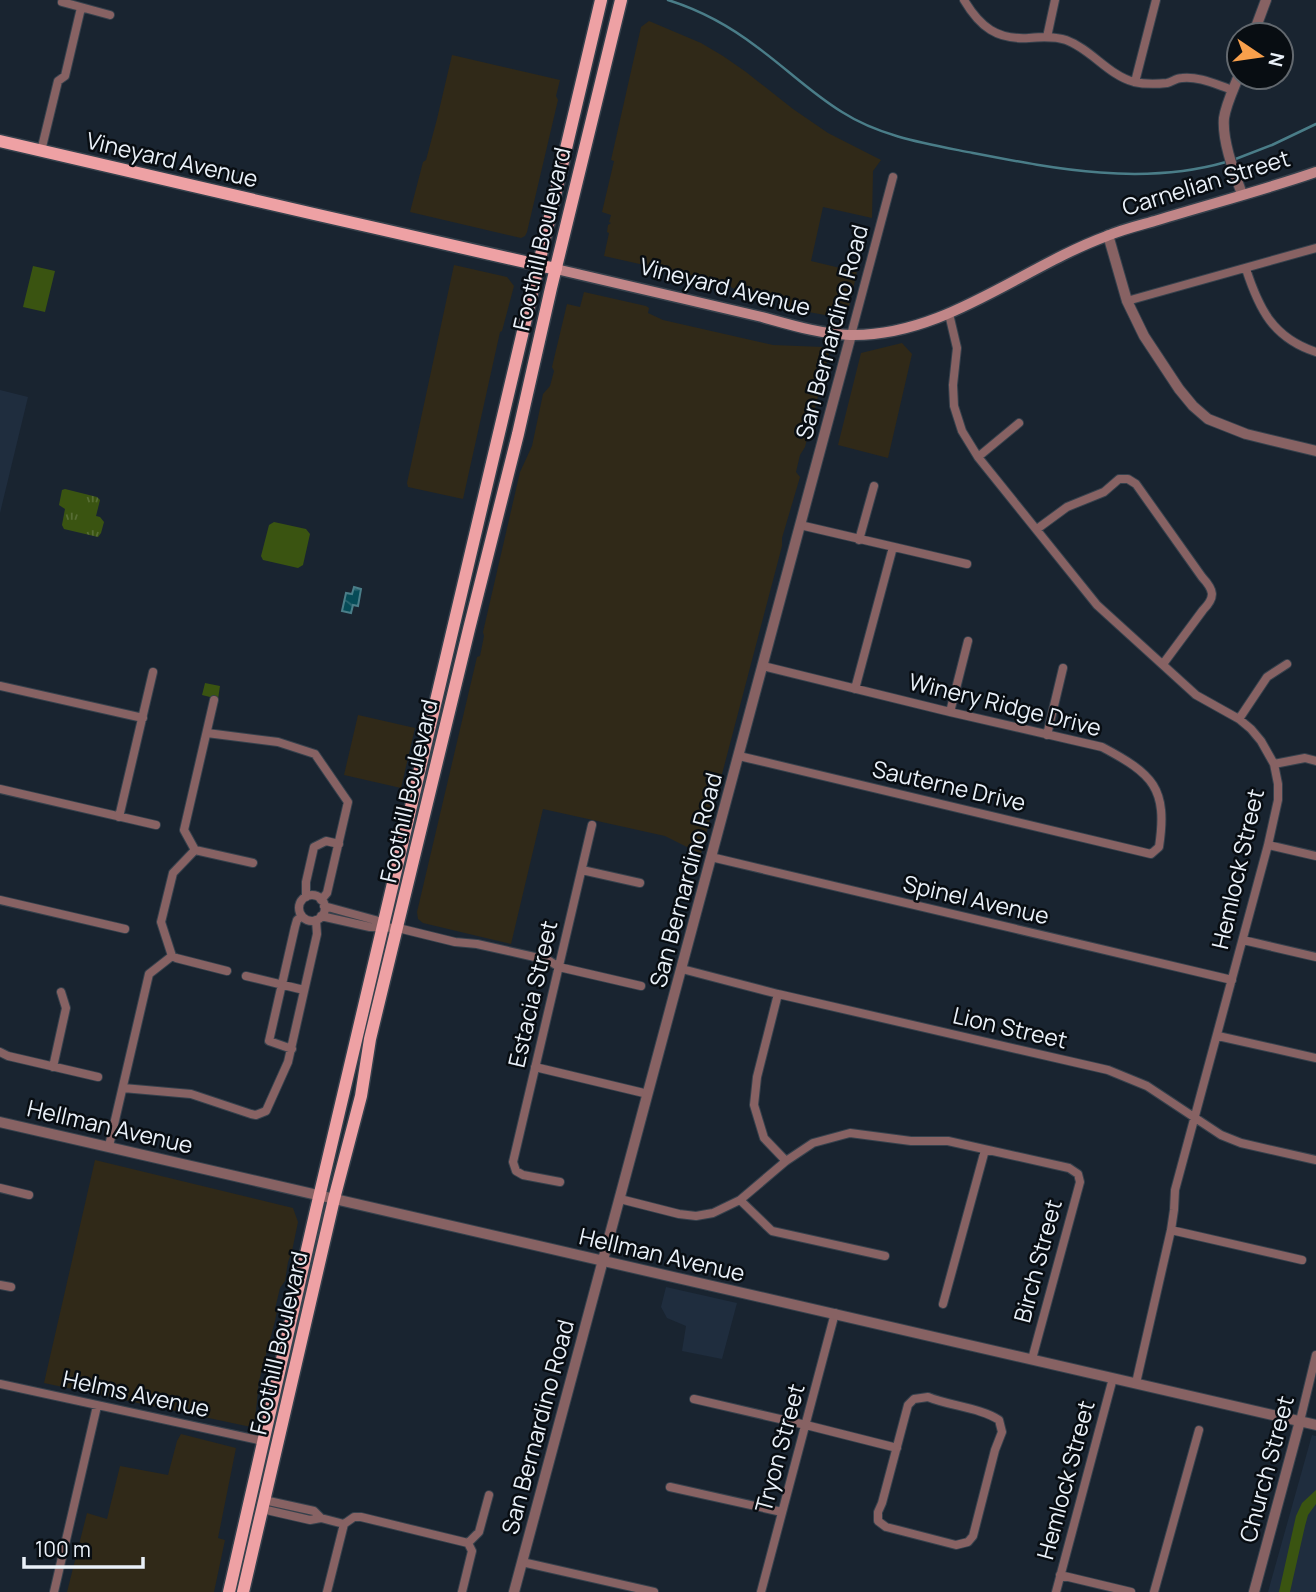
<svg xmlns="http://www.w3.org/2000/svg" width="1316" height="1592" viewBox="0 0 1316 1592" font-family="Manrope,sans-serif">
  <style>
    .commercial { fill: #302918 }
    .built { fill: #1f2d3e }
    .grass { fill: url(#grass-tufts) }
    .pitch { fill: #3a5411 }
    .water { fill: url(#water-waves); stroke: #4a7d88; stroke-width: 2 }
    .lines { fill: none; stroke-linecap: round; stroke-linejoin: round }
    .stream { stroke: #4a7d88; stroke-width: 2.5 }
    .minor-casing { stroke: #36414c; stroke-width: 10 }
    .tertiary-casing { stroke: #36414c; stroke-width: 12 }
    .secondary-casing { stroke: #36414c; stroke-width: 13 }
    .primary-casing { stroke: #36414c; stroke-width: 15 }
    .minor { stroke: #876263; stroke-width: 8 }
    .tertiary { stroke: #876263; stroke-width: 10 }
    .secondary { stroke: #c18688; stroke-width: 10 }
    .primary { stroke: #eea1a4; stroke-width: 12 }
    .labels { text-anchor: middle; stroke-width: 5; stroke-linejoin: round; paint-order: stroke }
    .street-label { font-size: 23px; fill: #eaf1f9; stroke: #080d12 }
  </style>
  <defs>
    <pattern id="grass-tufts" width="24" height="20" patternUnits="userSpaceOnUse" patternTransform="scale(1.75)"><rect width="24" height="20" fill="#3a5411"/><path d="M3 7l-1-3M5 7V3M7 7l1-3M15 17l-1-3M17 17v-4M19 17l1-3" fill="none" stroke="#576d34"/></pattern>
    <pattern id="water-waves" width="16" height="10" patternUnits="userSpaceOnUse" patternTransform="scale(1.75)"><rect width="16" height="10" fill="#064b57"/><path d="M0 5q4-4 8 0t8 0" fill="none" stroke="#2a6570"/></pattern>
  </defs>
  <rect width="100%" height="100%" fill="#192430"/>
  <!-- commercial -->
  <path class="commercial" d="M649,21L701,43L723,56L746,72L793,109L828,133L881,160L873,171L872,218L823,207L811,261L857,272L848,311L836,317L792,309L777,299L732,288L729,284L604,256L609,233L607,232L608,225L611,223L609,222L611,215L602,212L614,161L611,160L641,27Z
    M452,55L560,80L556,96L558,100L527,232L525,236L521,238L410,212L423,162L426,160L437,119Z
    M454,265L507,277L514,286L502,331L500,332L463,499L408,487L407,483Z
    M584,292L646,306L649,308L648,313L663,320L773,345L823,347L829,354L805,447L800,455L796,472L800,477L782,538V546L701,854L665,836L543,809L511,944L423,923L418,919L417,912L477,657L480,656L484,636L483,632L520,472L532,446L543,394L550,386L554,371L552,367L567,304L580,307Z
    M902,343L912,354L888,458L838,445L861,353Z
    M358,715L415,728L401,788L344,775Z
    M95,1160L293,1208L298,1222L292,1251L288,1262L285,1281L280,1288L275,1309L277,1311L275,1321L259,1381L255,1420L251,1427L44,1383Z
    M181,1434L236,1448L218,1538L225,1540L214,1592H67L87,1513L107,1519L120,1466L168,1475L177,1441Z"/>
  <!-- built -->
  <path class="built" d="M0,390L28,397L0,513Z
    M666,1287L737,1303L722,1359L682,1351L686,1326L667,1318L661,1307Z
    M1312,1435L1316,1436V1592H1268Z"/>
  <!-- grass -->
  <path class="grass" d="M65,489L97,497L100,500L96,516L100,517L104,522L101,533L98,537L64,529L62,525L65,509L59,505L62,490Z"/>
  <!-- pitch -->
  <path class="pitch" d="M33,266L55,271L45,312L23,307Z
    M274,522L306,529L310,534L303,565L298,568L263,560L261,556L269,525Z
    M205,683L220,686L218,699L202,695Z
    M1316,1490V1504L1308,1515L1305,1526L1290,1592H1279L1296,1516L1302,1503Z"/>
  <!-- water -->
  <path class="water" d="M354,587L361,589L358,606L353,605L351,613L342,611L346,593L352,594Z"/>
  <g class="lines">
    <!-- stream -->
    <path class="stream" d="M668,0C700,10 731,27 757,47C786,68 811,93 842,112C881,137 928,144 973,153C1056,169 1143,186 1226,162
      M1233,160L1272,145L1316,124"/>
    <defs>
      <path id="minor" d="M964,0C980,27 997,40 1029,38C1041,37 1054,36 1066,40C1091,49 1108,75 1134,82C1143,84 1158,84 1167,83C1172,82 1176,78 1182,78C1199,76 1217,85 1233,90
        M62,2L110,15
        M1047,37L1055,0
        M1135,82L1156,0
        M41,151L58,81L65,76L81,8
        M1246,269C1259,309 1273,338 1316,352
        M1127,301L1316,248
        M949,314L957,348L953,385L954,406L962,431L978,457L1097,605L1196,695L1239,719L1251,729L1261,741L1274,764L1278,784V800L1268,845L1175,1190L1174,1210L1171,1230L1136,1383
        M851,335L893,177
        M978,457L1019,423
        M800,525L967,564
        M1037,529L1067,507L1104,492L1119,479H1128L1136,484L1202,577C1214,590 1216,597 1203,610L1163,664
        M859,540L874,486
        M0,686L143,718
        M855,689L893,547
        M950,712L968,641
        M1239,719L1267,677L1287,664
        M207,733L278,742L315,754L348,802L327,893L321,900
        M1047,735L1063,668
        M739,756L1151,854L1159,847C1168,788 1153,774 1102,747L950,712L763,666
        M1274,764L1305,758L1316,761
        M0,789L156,825
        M119,817L153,672
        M1268,845L1316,856
        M195,850L253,863
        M711,857L1232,980
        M582,870L640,883
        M299 908a13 13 0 1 1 26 0a13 13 0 1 1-26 0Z
        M306,897V882L314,847L326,841L339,844
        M0,900L125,929
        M324,906L386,923
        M321,916L370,927L398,928L455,942L477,944L548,960L559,967L641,986
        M1243,940L1316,957
        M172,956L176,958L227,971
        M682,969L778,994L1108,1070L1147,1086L1221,1135L1241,1143L1316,1160
        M246,976L304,990
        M778,994L757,1077L754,1105L764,1138L786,1161
        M1218,1036L1316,1058
        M292,1049L269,1041L295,927L297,920L302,916
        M0,1052L8,1056L98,1077
        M53,1067L66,1008L61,992
        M535,1067L648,1094
        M123,1088L191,1094L251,1114L256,1115L266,1111L288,1062L317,934L316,920
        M109,1146L149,974L172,956L161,922L173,873L195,850L184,830L214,700
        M560,1182L523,1175L516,1171L513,1162L592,825
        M0,1188L29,1195
        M620,1199L679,1214L696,1216L713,1213L740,1200L786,1161L813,1143L850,1133L911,1141H948L1069,1168L1078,1174L1080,1182L1032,1359
        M740,1200L772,1231L885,1256
        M1171,1230L1302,1260
        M0,1285L11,1287
        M943,1304L985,1150
        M0,1384L263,1441
        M928,1397C950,1406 981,1408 999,1420L1002,1432L995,1450L973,1536L968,1542L956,1545L886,1527L878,1521V1512L882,1503L908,1405L914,1399Z
        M694,1399L806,1425L897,1448
        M1300,1421L1316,1355
        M670,1487L782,1512
        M264,1500L314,1511L321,1518
        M262,1509L310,1520L321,1518L344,1524
        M344,1524L354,1517H361L468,1543
        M468,1543L479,1532L489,1495
        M522,1562L654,1592
        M1060,1575L1131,1592
        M54,1592L97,1406
        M327,1592L344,1524
        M462,1592L472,1551L468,1543
        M761,1592L835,1313
        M1056,1592L1113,1378
        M1154,1592L1199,1430"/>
      <path id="tertiary" d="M1253,35L1266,0
        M1239,75C1234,88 1226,104 1224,118C1222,141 1234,172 1242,194
        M1108,235L1127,301L1144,336L1179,389L1193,406L1208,419L1246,434L1316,451
        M0,1122L1316,1425
        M514,1592L851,335
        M1254,1592L1300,1421"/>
      <path id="secondary" d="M556,269L762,317C791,325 820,334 850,335C944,337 1022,267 1107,236C1123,229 1141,225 1158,220C1210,204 1264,190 1316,172"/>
      <path id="primary" d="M0,141L314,214L556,269
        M229,1592L316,1210L601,0
        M243,1592L334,1199L361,1096L370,1039L469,629L518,434L551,288L621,0"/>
    </defs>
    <!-- minor casing -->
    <use href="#minor" class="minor-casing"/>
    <!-- tertiary casing -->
    <use href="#tertiary" class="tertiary-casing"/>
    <!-- secondary casing -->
    <use href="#secondary" class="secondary-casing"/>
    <!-- primary casing -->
    <use href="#primary" class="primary-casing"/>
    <!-- minor -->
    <use href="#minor" class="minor"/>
    <!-- tertiary -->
    <use href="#tertiary" class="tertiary"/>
    <!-- secondary -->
    <use href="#secondary" class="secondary"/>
    <!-- primary -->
    <use href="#primary" class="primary"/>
  </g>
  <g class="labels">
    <!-- street labels -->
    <g class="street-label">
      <text transform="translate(172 160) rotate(13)" y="8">Vineyard Avenue</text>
      <text transform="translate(1206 183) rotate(-17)" y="8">Carnelian Street</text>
      <text transform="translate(542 239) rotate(-77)" y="8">Foothill Boulevard</text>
      <text transform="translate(725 287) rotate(14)" y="8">Vineyard Avenue</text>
      <text transform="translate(832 332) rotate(-75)" y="8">San Bernardino Road</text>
      <text transform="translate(1005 705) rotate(14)" y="8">Winery Ridge Drive</text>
      <text transform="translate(949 786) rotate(13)" y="8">Sauterne Drive</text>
      <text transform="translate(409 791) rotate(-77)" y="8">Foothill Boulevard</text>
      <text transform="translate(1238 869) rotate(-77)" y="8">Hemlock Street</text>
      <text transform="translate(686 880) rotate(-75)" y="8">San Bernardino Road</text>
      <text transform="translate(976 900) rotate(13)" y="8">Spinel Avenue</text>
      <text transform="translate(533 994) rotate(-77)" y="8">Estacia Street</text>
      <text transform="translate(1010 1028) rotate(13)" y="8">Lion Street</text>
      <text transform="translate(110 1127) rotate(13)" y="8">Hellman Avenue</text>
      <text transform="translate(662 1255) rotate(13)" y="8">Hellman Avenue</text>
      <text transform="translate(1038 1261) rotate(-75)" y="8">Birch Street</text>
      <text transform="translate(279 1343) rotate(-77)" y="8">Foothill Boulevard</text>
      <text transform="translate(136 1394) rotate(12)" y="8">Helms Avenue</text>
      <text transform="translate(538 1427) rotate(-75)" y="8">San Bernardino Road</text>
      <text transform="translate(780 1448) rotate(-75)" y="8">Tryon Street</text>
      <text transform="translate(1267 1469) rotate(-75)" y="8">Church Street</text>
      <text transform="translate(1066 1480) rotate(-75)" y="8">Hemlock Street</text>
    </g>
  </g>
  <!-- north arrow -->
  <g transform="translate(1260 56) rotate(103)"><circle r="33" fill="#080d12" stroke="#62686e" stroke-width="2"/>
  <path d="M0-5L12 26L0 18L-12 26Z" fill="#f9a04c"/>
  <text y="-10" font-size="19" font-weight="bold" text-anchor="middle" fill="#eaf1f9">N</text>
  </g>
  <!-- scale -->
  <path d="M24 1557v10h119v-10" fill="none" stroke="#eaf1f9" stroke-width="3.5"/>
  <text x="35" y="1557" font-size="21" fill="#eaf1f9" stroke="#080d12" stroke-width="5" paint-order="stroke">100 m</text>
</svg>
